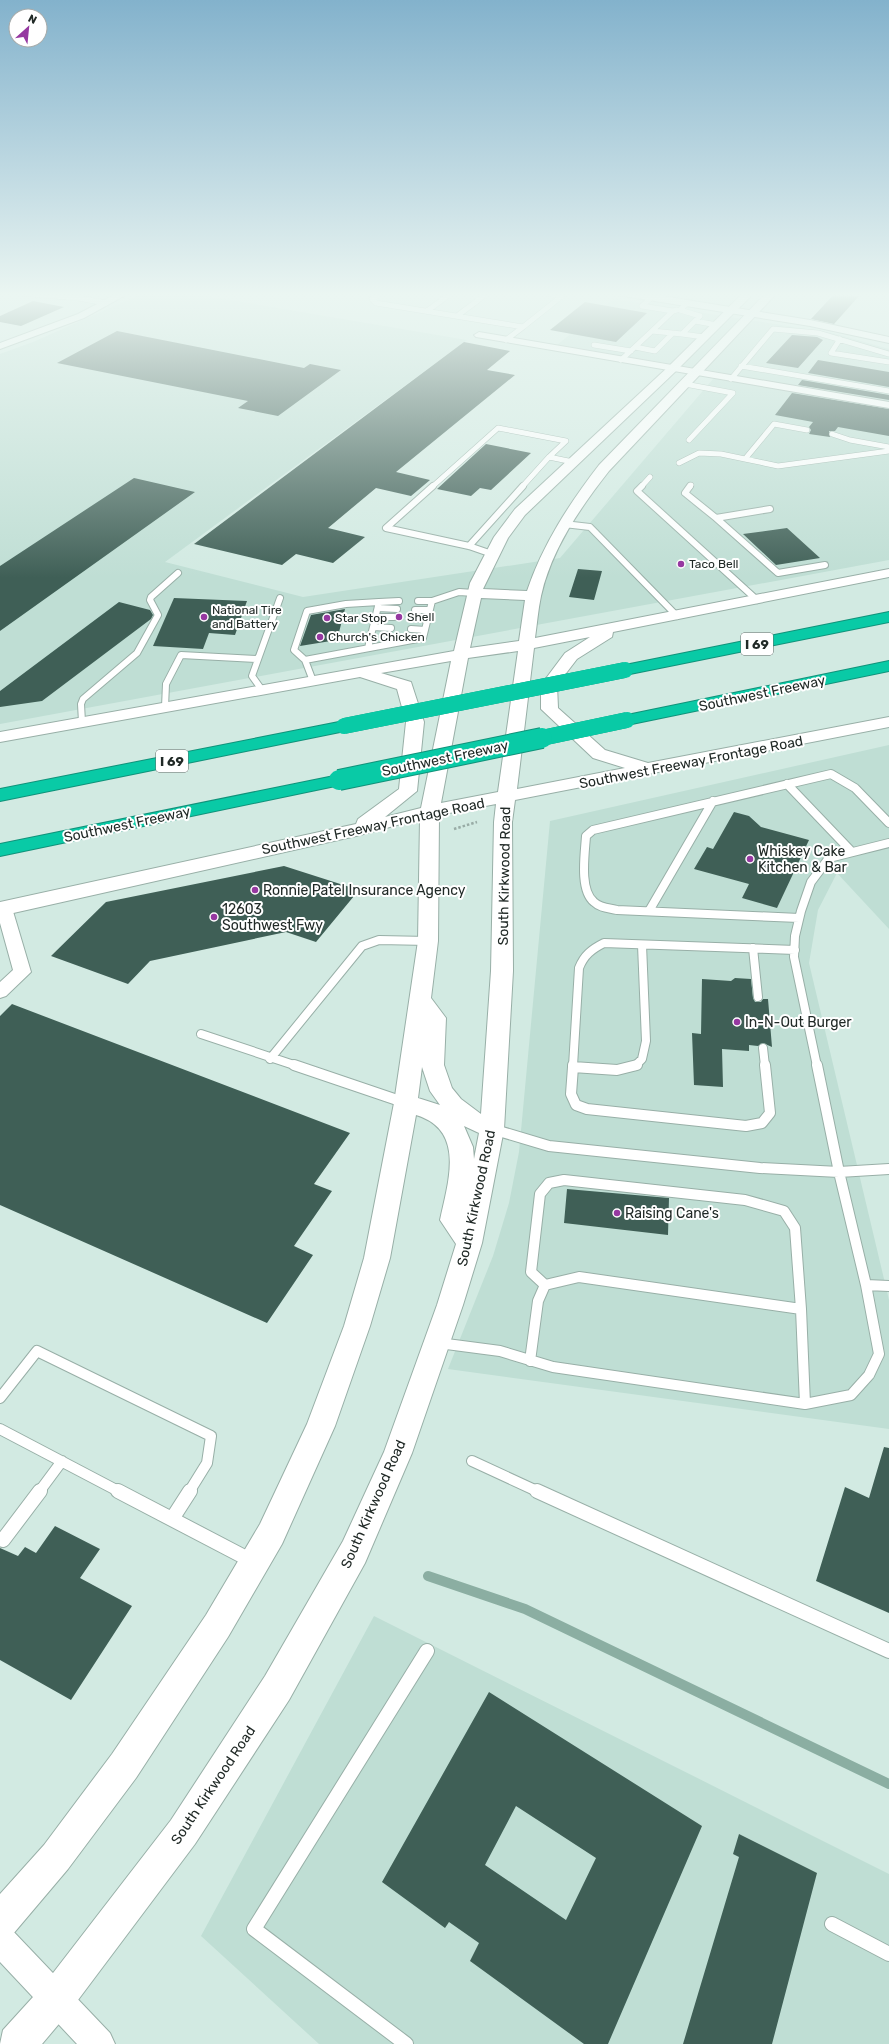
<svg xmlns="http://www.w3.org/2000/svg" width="889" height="2044" viewBox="0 0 889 2044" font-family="Rubik,sans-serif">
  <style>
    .built { fill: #bfded4 }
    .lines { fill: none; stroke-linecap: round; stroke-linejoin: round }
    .stream { stroke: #8baea2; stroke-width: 10 }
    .building { fill: #3f5f56; fill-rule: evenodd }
    .service-far4-casing { stroke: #98afa7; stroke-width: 6 }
    .service-far3-casing { stroke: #98afa7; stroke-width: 8 }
    .service-far2-casing { stroke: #98afa7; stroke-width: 10 }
    .service-far1-casing { stroke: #98afa7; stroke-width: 12 }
    .service-casing { stroke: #98afa7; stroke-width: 16 }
    .minor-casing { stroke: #98afa7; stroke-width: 2 }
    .tertiary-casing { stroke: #98afa7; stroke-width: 2 }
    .secondary-casing { stroke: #98afa7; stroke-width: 2 }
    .motorway-casing { stroke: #11927a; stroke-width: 2 }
    .path { stroke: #98aba5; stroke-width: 2.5; stroke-dasharray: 2.5 2; stroke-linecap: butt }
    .service-far4 { stroke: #fff; stroke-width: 5 }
    .service-far3 { stroke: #fff; stroke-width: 6 }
    .service-far2 { stroke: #fff; stroke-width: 8 }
    .service-far1 { stroke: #fff; stroke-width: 10 }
    .service { stroke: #fff; stroke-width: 14 }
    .minor { fill: #fff; fill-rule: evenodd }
    .tertiary { fill: #fff; fill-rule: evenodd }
    .secondary { fill: #fff; fill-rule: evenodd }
    .motorway { fill: #09caa6; fill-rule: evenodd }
    .motorway-bridge-far1-casing { stroke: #11927a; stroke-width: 16; stroke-linecap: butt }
    .motorway-bridge-casing { stroke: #11927a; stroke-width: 22; stroke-linecap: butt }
    .motorway-bridge-far1 { stroke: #09caa6; stroke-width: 16 }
    .motorway-bridge { stroke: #09caa6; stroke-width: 20 }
    .poi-dot { fill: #9638a1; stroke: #fff; stroke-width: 1.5 }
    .labels { text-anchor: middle; stroke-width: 4; stroke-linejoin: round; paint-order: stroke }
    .far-poi-label { font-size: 12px; fill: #212a27; stroke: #fff; text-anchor: start }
    .shield { fill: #fff; stroke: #646a68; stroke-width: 1 }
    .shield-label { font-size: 13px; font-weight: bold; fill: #212a27 }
    .street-label { font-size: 14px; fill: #212a27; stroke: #fff }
    .poi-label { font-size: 14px; fill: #212a27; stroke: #fff; text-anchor: start }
  </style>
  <rect width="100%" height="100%" fill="#d2eae2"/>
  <!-- built -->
  <path class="built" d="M146,292H183L467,340L165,562L303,597L560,558L719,372L557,345L614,299L833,333L889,349V560L0,724V354L33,342Z
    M889,745V929L837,873L818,910L809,963L889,1300V1429L448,1369L493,1256L509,1203L519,1152L550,821Z
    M374,1616L889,1874V2044H319L201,1936Z"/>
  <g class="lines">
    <!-- stream -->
    <path class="stream" d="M428,1576L525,1609L889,1784"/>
  </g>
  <!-- building -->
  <path class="building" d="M836,292L859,296L834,324L811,319Z
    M33,301L64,307L21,326L0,322V316Z
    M585,302L647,313L616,342L550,330Z
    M117,331L304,368L310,364L341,370L278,416L238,408L248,401L57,363Z
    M792,335L817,337L823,340L798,368L766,363Z
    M464,342L510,351L487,370L515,375L396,472L430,480L411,496L376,488L328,528L365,537L333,563L296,554L282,565L194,544Z
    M818,360L889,372V387L808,373Z
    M802,380L889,395V400L798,385Z
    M792,393L889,409V436L838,427L835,431H829L830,437L809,434L811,430L809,427L813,422L775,415Z
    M486,444L531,453L491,490L480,488L471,496L437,489Z
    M134,478L195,492L0,631V566Z
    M787,528L820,558L776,565L743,534Z
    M578,569L602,571L594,600L569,597Z
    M174,598L247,601L235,635L209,633L203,649L153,646Z
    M119,602L150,610L153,615L151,619L42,701L0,707V691Z
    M345,609L337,640L300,646L311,615Z
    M734,812L749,816L761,827L809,840L777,908L742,898L749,884L694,869L707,847L713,849Z
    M284,866L359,890L316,942L286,932L150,961L128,984L51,956L106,902Z
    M735,978L751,979L753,998L755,1002H761L763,999H768L772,1047L763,1043L758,1046L749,1045V1051L722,1049L723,1087L694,1085L692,1033L701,1034L702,979L731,981Z
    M12,1004L350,1133L314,1184L332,1191L294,1246L313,1255L267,1323L0,1205V1016Z
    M567,1189L669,1198L668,1235L564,1223Z
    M884,1447L889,1448V1613L816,1581L845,1487L869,1498Z
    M55,1526L100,1549L80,1578L132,1606L71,1700L0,1660V1548L18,1556L25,1547L36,1553Z
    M489,1692L702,1826L608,2044H584L470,1961L479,1943L449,1922L445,1928L382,1882ZM516,1806L596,1858L566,1920L485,1865Z
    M739,1834L817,1873L772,2044H683L739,1857L733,1854Z"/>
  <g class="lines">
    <defs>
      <path id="service-far4" d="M8,292L78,298L106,303
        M381,292L372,299L376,303L523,327L506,340
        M651,298L642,306L673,311
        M686,304L680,310L700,316L682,334L704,337
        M427,311L453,292
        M457,316L489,292
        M695,321L717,325
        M523,327L562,296L541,292
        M652,331L673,311L677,310
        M840,339L831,353L889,362
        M594,345L631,351
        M635,347L655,351L672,334
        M621,360L652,331L682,334
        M741,366L889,391
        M731,379L773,329L818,333L889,354
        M685,384L733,393L689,440
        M807,430L774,424L745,459L778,466L889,451
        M832,434L850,440L889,447
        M679,463L699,453L721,454L745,459
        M432,487L498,428L566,441L549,457L573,462
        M522,487L549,457
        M641,487L650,477
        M690,487L691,485"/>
      <path id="service-far3" d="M433,486L386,528L469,546L492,554
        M642,486L637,491L757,600
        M690,486L685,493L716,518L770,509
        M716,518L778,573L825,565
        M564,524L590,527L677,616
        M469,546L523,486
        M418,601H432
        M378,608L397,609
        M415,610H429
        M376,617H394
        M413,618L428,619
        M373,627L391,628
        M411,629L425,630
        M368,648L379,602L399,601
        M305,660L294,650L307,611L346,604L379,602
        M313,681L305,660L423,638L432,601L459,592L474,593
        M262,690L252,676L280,598
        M165,707L166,684L181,655L258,659
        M82,722L81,704L83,699L137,653L158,615L150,600L151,597L178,573"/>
      <path id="service-far2" d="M787,784L852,852
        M649,911L713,801
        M799,918L617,910C609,908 600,908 594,902C579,890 585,853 586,836L593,830L831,774L855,788L889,823
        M753,948L758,997
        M201,1034L297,1066
        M763,1048L765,1066
        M270,1059L362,946L379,940L428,941
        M573,1066L579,968C584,955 592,949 604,943L795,950
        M635,1066L642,1059L646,1041L642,945
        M817,1066L794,957L795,936L801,911L811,882L829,858L889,843"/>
      <path id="service-far1" d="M294,1065L406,1103
        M573,1065V1067L617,1070L637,1065
        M573,1067L571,1094L576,1105L587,1109L746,1126L762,1123L770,1113L765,1065
        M492,1129L549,1146L760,1168L839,1172L889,1169
        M545,1285L531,1272L540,1194L549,1183L564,1180L745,1200L784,1211L795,1228L801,1309
        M866,1285L889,1286
        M439,1343L500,1351L553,1367L805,1404L851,1395L869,1375L879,1354L866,1285L839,1172L817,1065
        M530,1361L538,1301L545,1285L579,1277L801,1309L805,1404
        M0,1398L37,1351L211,1436L207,1463L189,1492
        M0,1429L120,1492
        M472,1461L539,1492
        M39,1492L62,1461"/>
      <path id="service" d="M118,1491L252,1561
        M537,1491L889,1651
        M172,1519L190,1491
        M3,1540L40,1491
        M832,1924L889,1954
        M406,2044L254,1929L427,1651"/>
      <path id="minor" d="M120,292H131L84,318L0,349V343L78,314Z
        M479,332L889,402V408L476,337L474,335Z
        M4,903L10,904L12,908L31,972L6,996L0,998V982L13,970L0,923V904Z
        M0,1925L11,1929L110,2033L115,2044H77L0,1962Z"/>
      <path id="tertiary" d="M612,292H638L810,320L889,337V343L810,326L617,295Z"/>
      <path id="secondary" d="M744,292H755L676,371L525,515L508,538L483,589L527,591C543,544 569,504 599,465L767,292H778L609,471C580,508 551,550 541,596C538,610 537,624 535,638L889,569V577L613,632L612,637L577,659L557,685L558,708L605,750L648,763L889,717V727L515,800L512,822L513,971L504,1129L482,1243L463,1305L412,1453L365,1563L289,1700L195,1844L69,2012L42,2044H0L3,2030L43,1986L171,1820L265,1676L343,1541L384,1452L437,1305L456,1244L440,1220C448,1182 466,1130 416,1115L390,1258L370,1326L335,1426L282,1544L228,1637L136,1778L68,1869L13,1934L0,1939V1894L44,1845L112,1754L206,1615L260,1524L307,1424L344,1326L364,1258L394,1103L418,941L420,819L356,836L0,916V902L356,824L358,819L399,789L406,722L397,689L360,677L0,742V732L454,651L470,583L494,537L515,509L668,367ZM481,598L525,600L519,641L470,648ZM590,637L565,653L541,685V709L593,758L625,768L517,789L534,648ZM518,651L498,792L441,803L468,658ZM451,661L421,808L385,817L417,791L424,722L411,682L381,673ZM496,804L494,822L491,971L481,1114L461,1099L452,1088L444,1065L446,1018L431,998L438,941L439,815ZM422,1067L430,1091L440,1105L418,1098ZM464,1126L479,1133L474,1159L473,1147Z"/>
      <path id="motorway" d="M889,612V622L625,675L619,673L617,670L619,667L625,665Z
        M889,661V671L627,725L621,724L618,720L621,716L627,715Z
        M344,721L350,722L353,726L350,730L0,801V789Z
        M339,775L345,776L348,780L345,784L0,856V844Z"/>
    </defs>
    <!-- service-far4 casing -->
    <use href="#service-far4" class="service-far4-casing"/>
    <!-- service-far3 casing -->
    <use href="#service-far3" class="service-far3-casing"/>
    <!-- service-far2 casing -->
    <use href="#service-far2" class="service-far2-casing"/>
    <!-- service-far1 casing -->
    <use href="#service-far1" class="service-far1-casing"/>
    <!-- service casing -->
    <use href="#service" class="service-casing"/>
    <!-- minor casing -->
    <use href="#minor" class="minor-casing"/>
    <!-- tertiary casing -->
    <use href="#tertiary" class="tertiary-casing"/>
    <!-- secondary casing -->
    <use href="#secondary" class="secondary-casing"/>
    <!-- motorway casing -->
    <use href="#motorway" class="motorway-casing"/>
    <!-- path -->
    <path class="path" d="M454,829L477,822"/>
    <!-- service-far4 -->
    <use href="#service-far4" class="service-far4"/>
    <!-- service-far3 -->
    <use href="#service-far3" class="service-far3"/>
    <!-- service-far2 -->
    <use href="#service-far2" class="service-far2"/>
    <!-- service-far1 -->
    <use href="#service-far1" class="service-far1"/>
    <!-- service -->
    <use href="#service" class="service"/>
    <!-- minor -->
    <use href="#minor" class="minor"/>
    <!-- tertiary -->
    <use href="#tertiary" class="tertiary"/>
    <!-- secondary -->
    <use href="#secondary" class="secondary"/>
    <!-- motorway -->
    <use href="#motorway" class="motorway"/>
    <defs>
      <path id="motorway-bridge-far1" d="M344,726L625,670
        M537,739L627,720"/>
      <path id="motorway-bridge" d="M339,780L542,738"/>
    </defs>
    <!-- motorway-bridge-far1 casing -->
    <use href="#motorway-bridge-far1" class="motorway-bridge-far1-casing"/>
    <!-- motorway-bridge casing -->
    <use href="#motorway-bridge" class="motorway-bridge-casing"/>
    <!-- motorway-bridge-far1 -->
    <use href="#motorway-bridge-far1" class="motorway-bridge-far1"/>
    <!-- motorway-bridge -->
    <use href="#motorway-bridge" class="motorway-bridge"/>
  </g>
  <!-- sky -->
  <linearGradient id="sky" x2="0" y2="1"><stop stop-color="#83b2cc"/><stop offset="0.51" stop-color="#ebf6f2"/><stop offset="1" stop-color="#ebf6f2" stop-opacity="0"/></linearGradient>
  <rect width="889" height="578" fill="url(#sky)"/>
  <!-- markers -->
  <g class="poi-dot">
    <circle cx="681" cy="564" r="4"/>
    <circle cx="204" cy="617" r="4"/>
    <circle cx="399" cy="617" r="4"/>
    <circle cx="327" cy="618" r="4"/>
    <circle cx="320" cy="637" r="4"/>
    <circle cx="750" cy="859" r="4"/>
    <circle cx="255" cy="890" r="4"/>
    <circle cx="214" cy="917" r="4"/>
    <circle cx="737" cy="1022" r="4"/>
    <circle cx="617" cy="1213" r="4"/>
  </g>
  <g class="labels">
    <!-- far-poi labels -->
    <g class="far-poi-label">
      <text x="689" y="568">Taco Bell</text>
      <text x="212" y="614">National Tire<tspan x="212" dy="14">and Battery</tspan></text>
      <text x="407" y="621">Shell</text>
      <text x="335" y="622">Star Stop</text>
      <text x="328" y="641">Church's Chicken</text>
    </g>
    <!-- shield labels -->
    <g class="shield">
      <rect x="741" y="633" width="32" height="22" rx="3"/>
      <rect x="156" y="750" width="32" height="22" rx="3"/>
    </g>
    <g class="shield-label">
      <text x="757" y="649">I 69</text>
      <text x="172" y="766">I 69</text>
    </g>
    <!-- street labels -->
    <g class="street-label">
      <text transform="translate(762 693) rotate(-12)" y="5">Southwest Freeway</text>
      <text transform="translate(445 758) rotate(-12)" y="5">Southwest Freeway</text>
      <text transform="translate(691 762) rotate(-11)" y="5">Southwest Freeway Frontage Road</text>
      <text transform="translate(127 824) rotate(-12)" y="5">Southwest Freeway</text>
      <text transform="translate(373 826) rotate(-12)" y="5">Southwest Freeway Frontage Road</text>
      <text transform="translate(504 876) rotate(-89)" y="5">South Kirkwood Road</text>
      <text transform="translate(476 1198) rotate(-78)" y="5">South Kirkwood Road</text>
      <text transform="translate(373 1504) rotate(-66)" y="5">South Kirkwood Road</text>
      <text transform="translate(213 1785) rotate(-56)" y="5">South Kirkwood Road</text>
    </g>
    <!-- poi labels -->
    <g class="poi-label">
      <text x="758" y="856">Whiskey Cake<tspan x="758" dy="16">Kitchen &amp; Bar</tspan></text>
      <text x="263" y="895">Ronnie Patel Insurance Agency</text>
      <text x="222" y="914">12603<tspan x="222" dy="16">Southwest Fwy</tspan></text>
      <text x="745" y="1027">In-N-Out Burger</text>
      <text x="625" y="1218">Raising Cane's</text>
    </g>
  </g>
  <!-- north arrow -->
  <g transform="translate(28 28) rotate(27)"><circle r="19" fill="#ffffff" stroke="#a6aaa9"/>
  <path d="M0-3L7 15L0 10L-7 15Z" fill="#9638a1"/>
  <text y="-6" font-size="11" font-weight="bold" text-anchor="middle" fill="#212a27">N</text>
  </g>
</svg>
